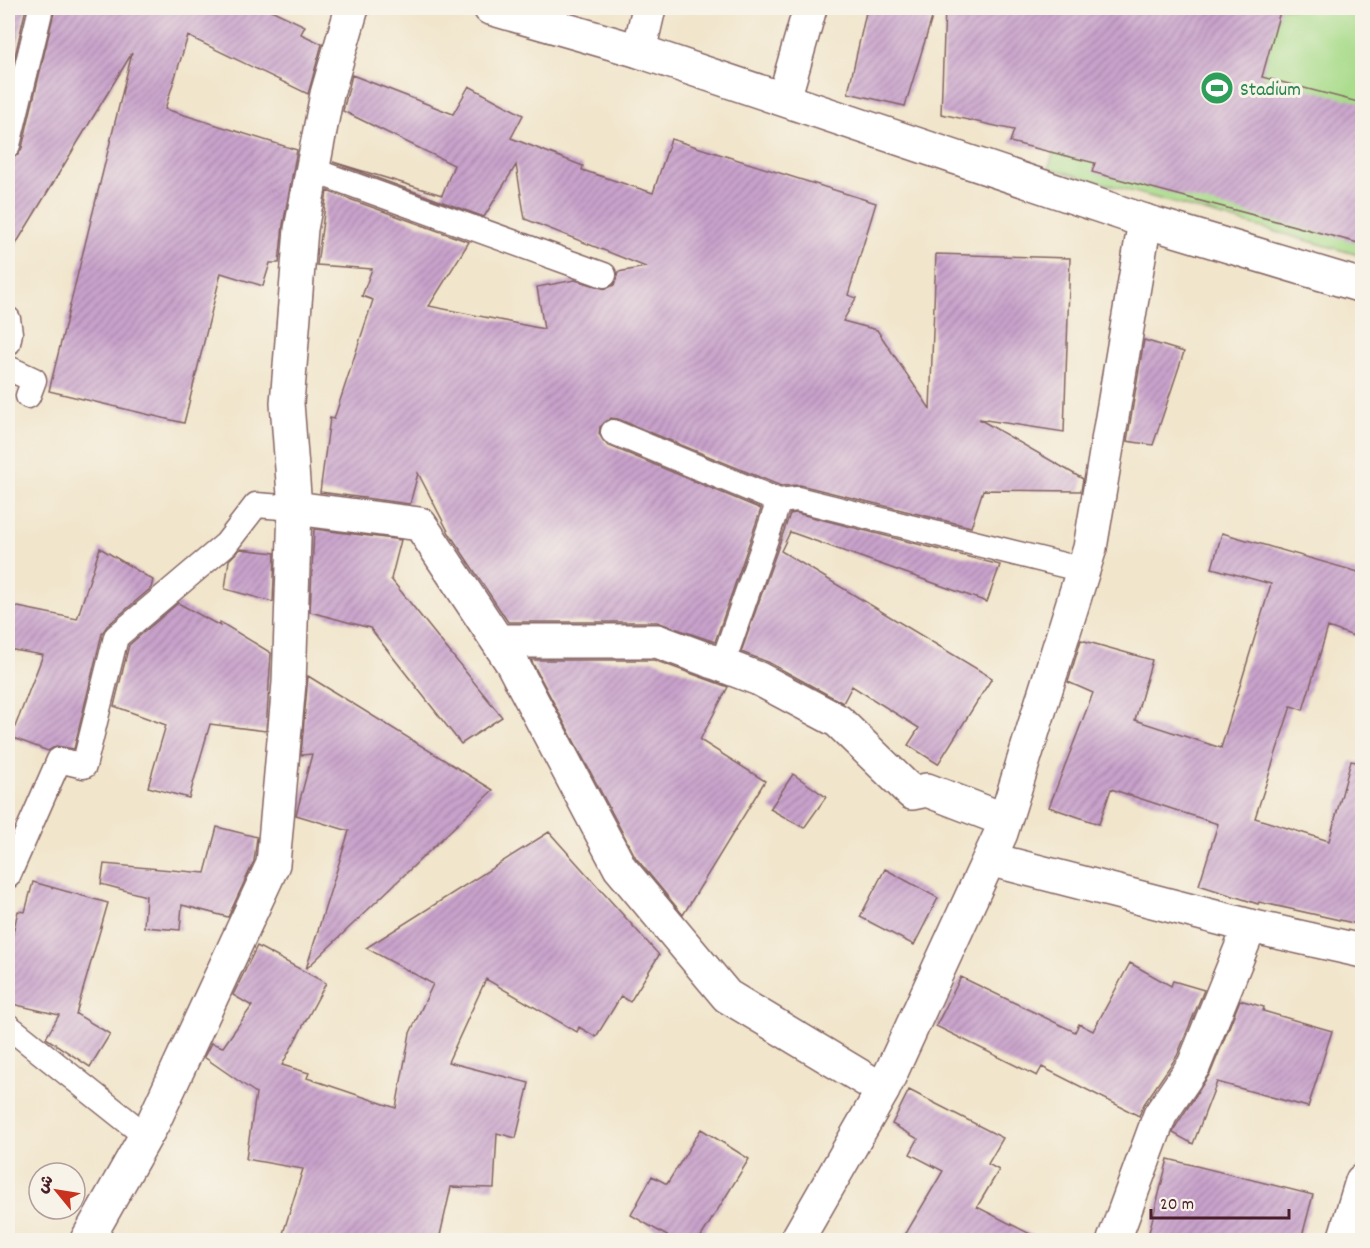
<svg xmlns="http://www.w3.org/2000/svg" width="1370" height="1248" viewBox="0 0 1370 1248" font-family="Dekko,'Playpen Sans Arabic',sans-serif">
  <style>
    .pitch { fill: #a9dc8b; stroke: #7a7e5b; stroke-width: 1.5 }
    .building { fill: url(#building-hatch) }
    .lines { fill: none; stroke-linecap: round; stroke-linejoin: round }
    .service-casing { stroke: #846463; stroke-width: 27 }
    .minor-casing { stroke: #846463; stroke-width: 36 }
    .tertiary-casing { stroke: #846463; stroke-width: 36 }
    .secondary-casing { stroke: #846463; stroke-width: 36 }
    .service { stroke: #fff; stroke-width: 24 }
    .minor { stroke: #fff; stroke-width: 33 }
    .tertiary { stroke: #fff; stroke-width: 33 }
    .secondary { stroke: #fff; stroke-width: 33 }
    .labels { text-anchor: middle; stroke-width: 6; stroke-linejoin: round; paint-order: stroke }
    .leisure-label { font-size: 20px; fill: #27864d; stroke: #f7f3e8; text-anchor: start }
  </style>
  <defs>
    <pattern id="building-hatch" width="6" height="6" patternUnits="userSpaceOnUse" patternTransform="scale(1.5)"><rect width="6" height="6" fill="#c9a3cc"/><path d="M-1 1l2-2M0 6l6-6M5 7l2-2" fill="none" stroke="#a584a6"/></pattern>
  </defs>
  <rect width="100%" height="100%" fill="#f7f3e8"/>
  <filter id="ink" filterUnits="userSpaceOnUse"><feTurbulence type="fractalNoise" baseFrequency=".0167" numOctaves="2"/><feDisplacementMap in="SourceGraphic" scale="12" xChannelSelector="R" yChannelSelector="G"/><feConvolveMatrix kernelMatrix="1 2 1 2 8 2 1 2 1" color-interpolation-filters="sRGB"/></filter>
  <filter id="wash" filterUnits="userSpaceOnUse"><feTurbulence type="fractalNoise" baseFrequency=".008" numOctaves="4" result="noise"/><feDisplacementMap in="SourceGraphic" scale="24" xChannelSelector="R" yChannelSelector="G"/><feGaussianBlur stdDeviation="1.35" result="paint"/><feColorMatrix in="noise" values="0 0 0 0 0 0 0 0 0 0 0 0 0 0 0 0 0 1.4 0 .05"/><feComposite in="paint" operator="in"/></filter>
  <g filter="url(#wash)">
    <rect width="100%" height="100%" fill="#f1e5cb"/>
    <!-- pitch -->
    <path class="pitch" d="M1093,8H1362V256L1049,168Z"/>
    <g id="blocks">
      <!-- building -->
      <path class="building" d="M8,8H26L8,86Z
        M55,8H267L305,26L301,34L322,44L308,94L188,36L165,109L297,150L283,225L279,263H270L263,286L221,273L184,423L49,391L132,53L8,257V159L18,155L22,148Z
        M867,8H935L905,106L848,93Z
        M945,8H1281L1262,77L1362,103V244L1092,172L1095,163L1010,142L1014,130L941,114Z
        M352,75L453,114L469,86L523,115L511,138L583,166L582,170L653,193L671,139L876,203L848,295L856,298L843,321L877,330L930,409L936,254L1070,258L1064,432L979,419L1083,479L1081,491L983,490L971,527L800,485L781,486L618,419L611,418L600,427L599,434L607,445L761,509L715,642L657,622H508L449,533L418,473L410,504L320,492L330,418L334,419L373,300L362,296L372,269L317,265L327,191L469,242L429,306L544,329L537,287L575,280L606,289L614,285L618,272L646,267L525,219L516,165L484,217L333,162L442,195L454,165L343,111Z
        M1144,340L1184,352L1153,445L1127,441Z
        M796,513L1000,565L987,602L790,532L781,551L992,678L938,764L908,745L919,728L852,686L843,703L768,662L741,652L790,514Z
        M314,529L401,540L391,579L502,717L461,744L370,628L310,612Z
        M1222,533L1362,573V639L1328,627L1303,710L1291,706L1255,818L1329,841L1351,761L1362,763V925L1259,902L1258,904L1199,885L1218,824L1111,789L1099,824L1049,807L1093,693L1068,682L1081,640L1152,660L1135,720L1221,748L1271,584L1212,568Z
        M100,548L153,580L151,588L107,626L102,633L74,749L56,746L48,751L11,737L43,655L8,649V605L77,619Z
        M240,549L275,553L273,602L225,589L229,560Z
        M178,603L220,626V622L271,653L266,731L210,724L189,798L148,787L166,725L114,706L129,645Z
        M531,660H654L728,687L700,740L765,781L683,915L636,858Z
        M308,676L493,790L306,969L349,831L296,815L312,754L301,755Z
        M793,774L826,797L804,828L770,809Z
        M217,827L257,837L254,861L228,917L182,905L180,930L144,927L146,896L101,884L104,864L205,873Z
        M549,832L659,955L630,1002L621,996L596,1037L579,1027L577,1032L486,979L448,1062L529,1083L516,1138L497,1133L494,1188L451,1187L439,1240H281L303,1169L246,1159L256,1093L204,1057L211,1043L223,1047L252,1006L233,995L257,946L326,983L282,1065L309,1073L307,1078L396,1108L410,1033L433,984L366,948Z
        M885,869L938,898L914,945L860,917Z
        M33,882L108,903L76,1014L110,1034L90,1067L46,1038L59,1015L8,1003V954L18,911L25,912Z
        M1130,963L1171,986L1173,981L1204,990L1177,1056L1144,1104L1139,1116L1042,1067L1037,1076L936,1026L961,977L1075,1032L1079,1024L1093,1031Z
        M1240,1000L1264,1007L1263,1011L1332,1031L1308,1107L1217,1082L1193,1144L1173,1133L1177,1124L1211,1072Z
        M909,1090L1003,1138L988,1164L999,1170L977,1207L1042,1240H902L943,1171L910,1154L918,1139L892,1124Z
        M701,1129L749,1159L699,1240H674L631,1215L652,1176L667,1184Z
        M1168,1159L1313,1195L1301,1240H1147Z"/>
    </g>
  </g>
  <g filter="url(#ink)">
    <use href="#blocks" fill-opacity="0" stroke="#846463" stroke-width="1.5"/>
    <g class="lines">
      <defs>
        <path id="service" d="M8,145L41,8
          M312,170L604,275
          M8,319L10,333L8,343
          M8,368L34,380L28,396
          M613,432L779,501L797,499L1083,570
          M722,665L779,501
          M8,876L59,760L84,766L116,637L226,544L256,505L295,508
          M8,1026L146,1136"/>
        <path id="minor" d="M352,8L327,94L301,229L287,403L295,508L420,524L512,663L620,868L727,996L883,1090
          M498,641H657L722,665L759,679L838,721L912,793L927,790L1005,820
          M989,859L1250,926L1362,951
          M87,1240L153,1123L273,864L289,683L295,508
          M797,1240L883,1090L1001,833L1090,548L1145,221
          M1114,1240L1160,1115L1194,1065L1250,926"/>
        <path id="tertiary" d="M639,51L649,8
          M784,99L810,8
          M1344,1240L1362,1181"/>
        <path id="secondary" d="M490,8L639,51L1145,221L1362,286"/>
      </defs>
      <!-- service casing -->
      <use href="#service" class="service-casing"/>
      <!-- minor casing -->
      <use href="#minor" class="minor-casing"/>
      <!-- tertiary casing -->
      <use href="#tertiary" class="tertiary-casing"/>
      <!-- secondary casing -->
      <use href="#secondary" class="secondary-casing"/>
      <!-- service -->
      <use href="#service" class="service"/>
      <!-- minor -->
      <use href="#minor" class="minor"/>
      <!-- tertiary -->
      <use href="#tertiary" class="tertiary"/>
      <!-- secondary -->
      <use href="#secondary" class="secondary"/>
    </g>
  </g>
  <!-- icons -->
  <defs>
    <symbol id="stadium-disc" viewBox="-11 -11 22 22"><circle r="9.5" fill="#2e9e5b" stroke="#f7f3e8"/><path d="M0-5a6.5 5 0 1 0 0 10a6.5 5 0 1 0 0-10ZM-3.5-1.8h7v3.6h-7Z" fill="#fff"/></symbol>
  </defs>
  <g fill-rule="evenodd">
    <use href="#stadium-disc" x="1198" y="69" width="38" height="38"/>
  </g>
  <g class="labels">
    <!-- leisure labels -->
    <g class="leisure-label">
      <text x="1240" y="95">Stadium</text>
    </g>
  </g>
  <!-- margin -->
  <rect width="1370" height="1248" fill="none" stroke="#f7f3e8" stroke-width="30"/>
  <!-- north arrow -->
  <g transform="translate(57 1191) rotate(300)"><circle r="28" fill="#f7f3e8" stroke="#b29e9c" stroke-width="1.5"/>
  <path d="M0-4.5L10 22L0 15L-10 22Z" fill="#c8321e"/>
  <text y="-9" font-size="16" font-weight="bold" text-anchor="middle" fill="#4a1f2b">ش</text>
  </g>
  <!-- scale -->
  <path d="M1151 1209v9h138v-9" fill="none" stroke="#4a1f2b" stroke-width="3"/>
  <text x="1160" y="1209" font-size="18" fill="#4a1f2b" stroke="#f7f3e8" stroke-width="4.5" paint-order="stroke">20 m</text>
</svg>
